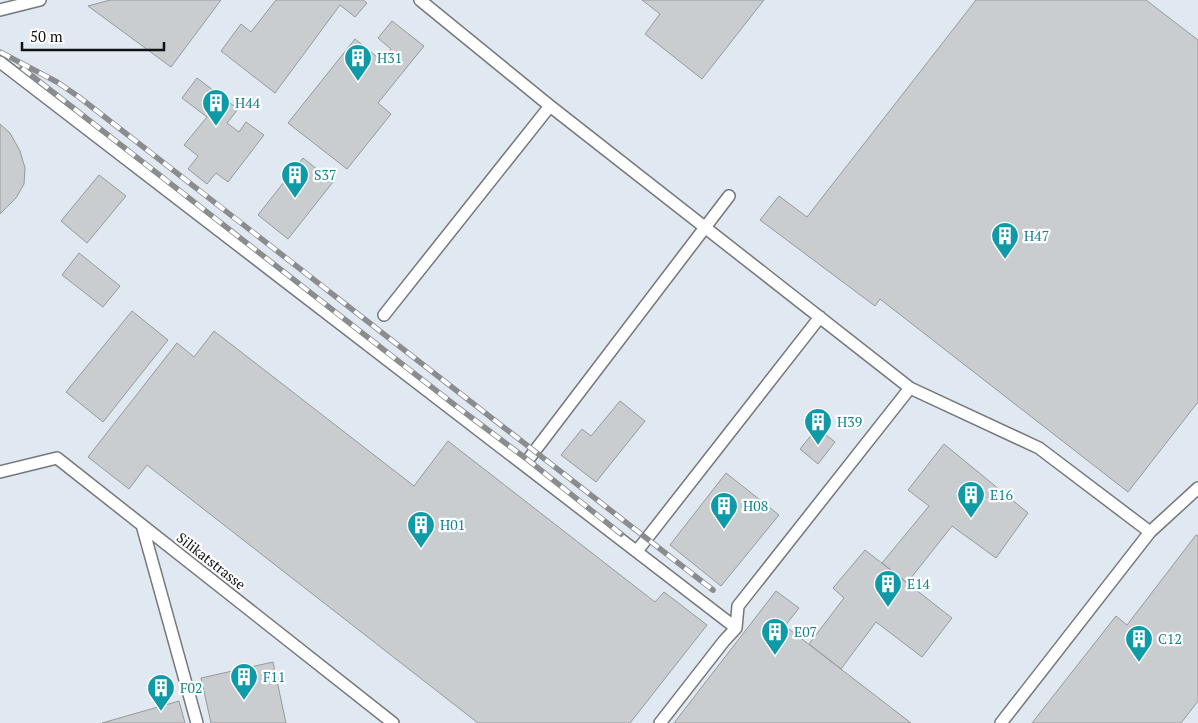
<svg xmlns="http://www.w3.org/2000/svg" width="1198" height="723" viewBox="0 0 1198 723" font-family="'PT Serif',serif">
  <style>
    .built { fill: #e0e8f1 }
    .building { fill: #cacdd0; stroke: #979a9c }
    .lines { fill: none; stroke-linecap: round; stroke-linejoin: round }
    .lane-casing { stroke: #75777a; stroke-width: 14 }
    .lane { stroke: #fff; stroke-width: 11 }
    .rail-casing { stroke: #8a8c8e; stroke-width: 5.5 }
    .rail { stroke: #fff; stroke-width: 4; stroke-dasharray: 11; stroke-linecap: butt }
    .labels { text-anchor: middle; stroke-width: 4.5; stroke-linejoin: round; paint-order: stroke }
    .culture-label { font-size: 14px; fill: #0d838f; stroke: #fff; text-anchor: start }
    .street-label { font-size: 14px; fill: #111213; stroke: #fff }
  </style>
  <rect width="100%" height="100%" fill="#f0f3f6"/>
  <!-- built -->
  <path class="built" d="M0,0H1198V723H0Z"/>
  <!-- building -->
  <path class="building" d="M110,0H221L171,67L88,6Z
    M276,0H363L367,3L355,17L340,5L275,93L221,51L241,24L251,32Z
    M642,0H764L702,79L645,34L660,14Z
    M976,0H1146L1198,40V402L1128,492L880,299L875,306L760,220L779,196L807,217Z
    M392,21L424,46L378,103L391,114L347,169L288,123L355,39L382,61L391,49L378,38Z
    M197,78L238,109L227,123L239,132L246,122L264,135L228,182L216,173L207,184L188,169L198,156L184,145L207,117L182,98Z
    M0,124L10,133L20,151L25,168L24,184L16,198L0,214Z
    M303,158L333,182L288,239L258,215Z
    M99,175L126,196L87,243L61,221Z
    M79,253L120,286L103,307L62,275Z
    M132,311L168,340L103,422L66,392Z
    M214,331L414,486L448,441L655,602L664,592L707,625L630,723H478L147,465L129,489L88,457L177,343L194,357Z
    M620,401L645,421L596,482L561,455L582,429L591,436Z
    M817,428L835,442L818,464L800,449Z
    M944,444L1028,513L996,558L952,526L907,583L882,563L929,506L908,490Z
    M726,473L779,515L721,586L670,545Z
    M1196,535L1198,536V701L1181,723H1032L1116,616L1127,625Z
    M865,550L952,618L922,657L876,622L841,669L809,644L844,598L833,588Z
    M776,591L799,608L785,626L911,723H674Z
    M273,662L286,723H211L201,678Z
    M179,701L185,723H102Z"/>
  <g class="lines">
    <defs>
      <path id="lane" d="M420,0L550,106L910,388L1039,448L1150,532
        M0,10L40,0
        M0,62L736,628
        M384,315L550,106
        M524,465L729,196
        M0,472L57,458L393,723
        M142,525L197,723
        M637,551L820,317
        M660,723L724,641L736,628L738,606L910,388
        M1001,723L1150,532L1198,488"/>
    </defs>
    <!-- lane casing -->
    <use href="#lane" class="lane-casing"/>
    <!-- lane -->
    <use href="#lane" class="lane"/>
    <defs>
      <path id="rail" d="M0,52L57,82L79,97L713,590
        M22,68L456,406L528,460L621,534"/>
    </defs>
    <!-- rail casing -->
    <use href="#rail" class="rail-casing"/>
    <!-- rail -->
    <use href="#rail" class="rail"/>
  </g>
  <!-- icons -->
  <defs>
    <symbol id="building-pin" viewBox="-11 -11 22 30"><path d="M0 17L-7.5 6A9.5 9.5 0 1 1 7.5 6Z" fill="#0f9aa8" stroke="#fff"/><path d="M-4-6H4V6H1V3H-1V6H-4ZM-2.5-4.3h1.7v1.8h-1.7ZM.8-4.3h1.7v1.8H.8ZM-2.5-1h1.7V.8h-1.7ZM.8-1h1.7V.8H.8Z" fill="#fff"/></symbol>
  </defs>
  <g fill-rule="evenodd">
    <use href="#building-pin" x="342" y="42" width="32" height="43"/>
    <use href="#building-pin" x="200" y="87" width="32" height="43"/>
    <use href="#building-pin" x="279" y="159" width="32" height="43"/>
    <use href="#building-pin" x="989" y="220" width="32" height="43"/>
    <use href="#building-pin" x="802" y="406" width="32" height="43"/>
    <use href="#building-pin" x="955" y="479" width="32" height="43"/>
    <use href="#building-pin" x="708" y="490" width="32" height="43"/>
    <use href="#building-pin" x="405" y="509" width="32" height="43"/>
    <use href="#building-pin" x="872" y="568" width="32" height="43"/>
    <use href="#building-pin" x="759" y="616" width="32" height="43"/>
    <use href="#building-pin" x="1123" y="623" width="32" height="43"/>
    <use href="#building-pin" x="228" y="661" width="32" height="43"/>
    <use href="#building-pin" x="145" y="672" width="32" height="43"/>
  </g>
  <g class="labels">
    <!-- culture labels -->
    <g class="culture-label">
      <text x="377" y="63">H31</text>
      <text x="235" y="108">H44</text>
      <text x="314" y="180">S37</text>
      <text x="1024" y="241">H47</text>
      <text x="837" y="427">H39</text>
      <text x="990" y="500">E16</text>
      <text x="743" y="511">H08</text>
      <text x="440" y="530">H01</text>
      <text x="907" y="589">E14</text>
      <text x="794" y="637">E07</text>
      <text x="1158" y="644">C12</text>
      <text x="263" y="682">F11</text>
      <text x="180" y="693">F02</text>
    </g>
    <!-- street labels -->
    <g class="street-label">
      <text transform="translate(211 561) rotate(38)" y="5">Silikatstrasse</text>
    </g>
  </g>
  <!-- scale -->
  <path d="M22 42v8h142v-8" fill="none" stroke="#111213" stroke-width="2.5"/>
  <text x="30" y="42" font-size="15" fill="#111213" stroke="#ffffff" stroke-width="4" paint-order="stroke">50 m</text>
</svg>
